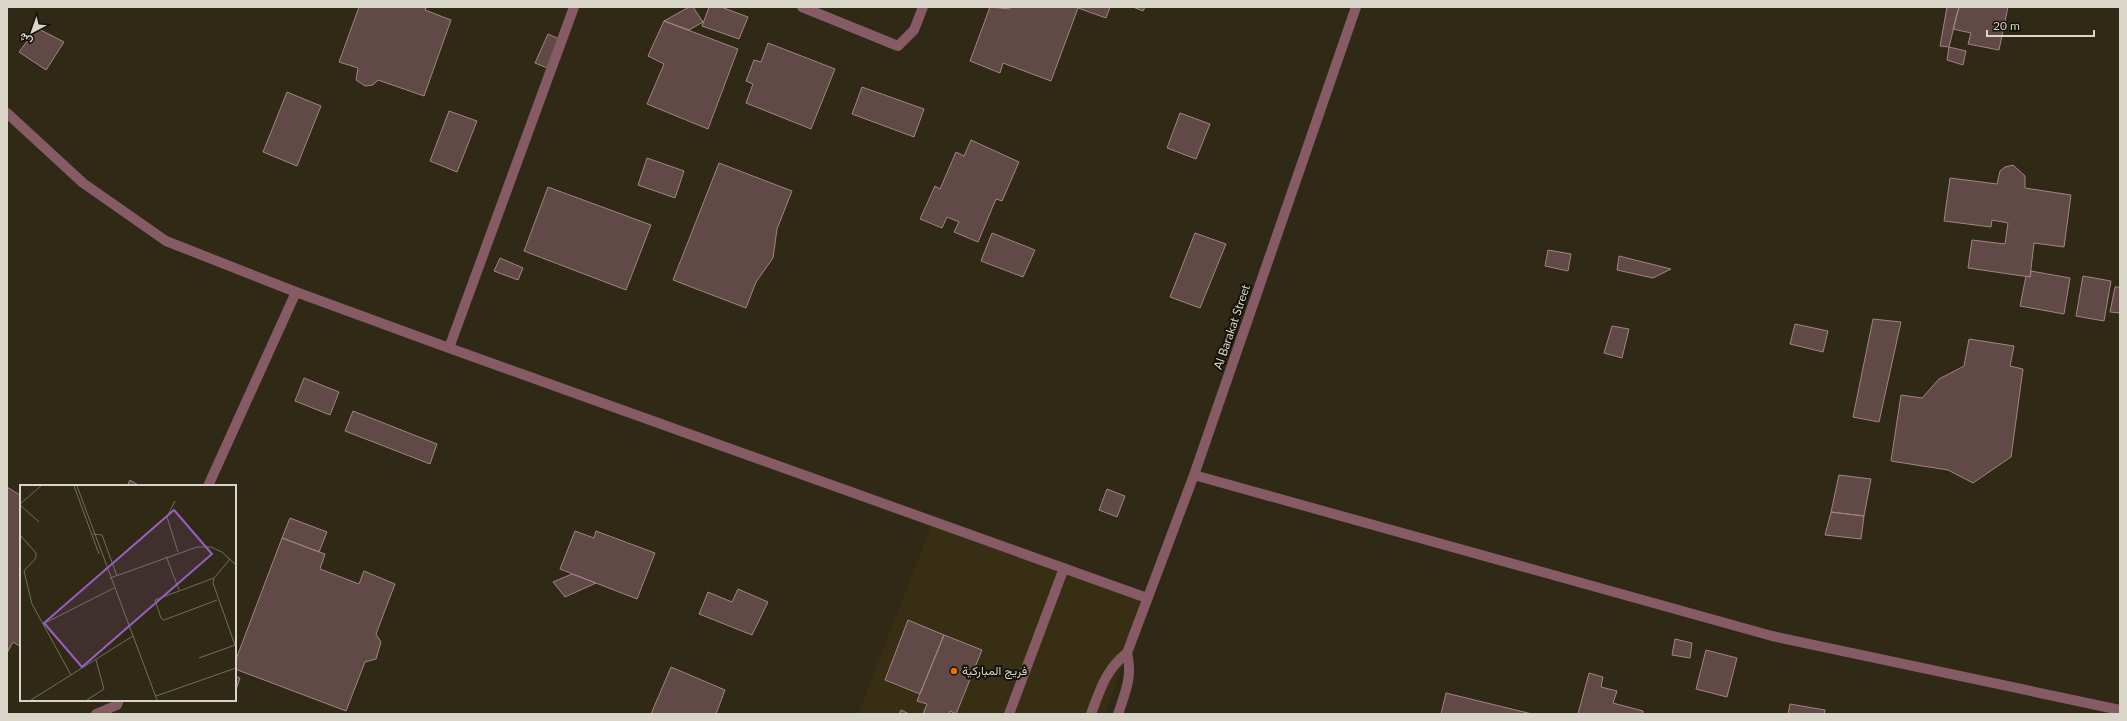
<svg xmlns="http://www.w3.org/2000/svg" width="2127" height="721" viewBox="0 0 2127 721" font-family="Lato,Vazirmatn,sans-serif">
  <style>
    .built { fill: #372e13 }
    .building { fill: #614948; stroke: #a18584 }
    .lines { fill: none; stroke-linecap: round; stroke-linejoin: round }
    .minor { stroke: #875b65; stroke-width: 10 }
    .food-dot { fill: #e8710a; stroke: #141209; stroke-width: 1.5 }
    .labels { text-anchor: middle; stroke-width: 4; stroke-linejoin: round; paint-order: stroke }
    .street-label { font-size: 12px; fill: #d9d5c9; stroke: #141209 }
    .poi-label { font-size: 12px; fill: #d9d5c9; stroke: #141209; text-anchor: start }
    .inset-road { fill: none; stroke: #736e5d; stroke-width: 1 }
    .view { fill: #975fc2; fill-opacity: 0.15; stroke: #975fc2; stroke-width: 2 }
    .inset-edge { fill: none; stroke: #d9d5c9; stroke-width: 2 }
  </style>
  <rect width="100%" height="100%" fill="#2f2915"/>
  <!-- built -->
  <path class="built" d="M933,521L1147,598L1105,714H858Z"/>
  <!-- building -->
  <path class="building" d="M359,7H426L425,10L451,20L424,96L378,80L373,85L365,86L356,80L358,68L339,62Z
    M689,7H693L703,22L689,30L664,21Z
    M709,7H721L748,17L739,39L702,26Z
    M990,7L1010,9L1011,7H1110L1106,18L1078,8L1051,81L1003,63L1000,73L970,61Z
    M1133,7H1145L1143,11Z
    M1947,7H1959L1949,47L1940,46Z
    M1959,7H2008L1999,50L1968,44L1971,33L1953,29Z
    M664,21L738,49L708,129L647,104L664,64L648,56Z
    M37,28L64,42L46,70L19,52Z
    M548,34L564,41L552,70L535,63Z
    M768,43L835,69L811,129L746,103L753,84L746,81L754,60L761,62Z
    M1949,47L1966,51L1963,65L1947,60Z
    M862,87L924,109L914,137L852,114Z
    M287,92L321,106L297,166L263,152Z
    M449,111L477,121L457,172L430,161Z
    M1180,113L1210,124L1196,159L1167,148Z
    M971,140L1019,162L1002,201L996,199L978,242L954,232L959,222L947,217L942,228L920,219L935,186L940,189L956,152L964,156Z
    M647,158L684,171L675,198L638,185Z
    M719,163L792,191L777,229L773,258L756,282L746,308L673,280Z
    M2013,165L2025,176V188L2071,195L2064,247L2034,243L2030,277L1968,268L1972,240L2005,244L2008,223L1992,220L1991,227L1944,221L1950,178L1997,184L2000,171L2005,167Z
    M548,187L651,225L626,290L524,251Z
    M992,233L1035,250L1023,277L981,261Z
    M1195,233L1226,244L1200,308L1170,297Z
    M1548,250L1571,254L1568,271L1545,266Z
    M1619,256L1671,269L1653,278L1617,270Z
    M500,258L523,268L518,280L494,271Z
    M2031,271L2070,278L2064,314L2020,306L2026,276L2030,277Z
    M2083,276L2111,281L2104,321L2076,316Z
    M2115,287H2120V313L2110,312Z
    M1873,319L1901,322L1879,422L1853,417Z
    M1795,324L1828,331L1823,352L1790,344Z
    M1612,326L1629,329L1622,358L1604,353Z
    M1969,339L2014,346L2010,366L2023,369L2011,457L1973,483L1948,470L1891,461L1901,395L1922,398L1939,379L1964,366Z
    M304,378L339,392L330,415L295,401Z
    M353,411L437,444L430,464L345,431Z
    M1839,475L1871,479L1864,516L1831,512Z
    M130,480L140,486H127Z
    M7,487L20,495L21,493V647L13,642L7,653Z
    M1107,489L1125,496L1117,517L1099,510Z
    M1831,512L1864,516L1861,539L1825,535Z
    M290,518L327,532L319,552L282,538Z
    M575,531L594,538L596,531L655,553L637,599L560,569Z
    M282,538L325,554L320,569L359,584L364,571L395,584L376,634L381,642L376,659L365,662L346,711L235,669V662Z
    M572,574L596,583L565,597L553,582Z
    M738,589L768,602L752,635L699,614L708,592L732,602Z
    M908,620L944,635L920,694L885,680Z
    M944,635L982,650L956,714L950,711L949,714H923L927,704L917,701Z
    M1675,639L1692,643L1690,658L1672,655Z
    M1706,650L1737,658L1727,697L1696,689Z
    M671,667L725,690L716,714H651Z
    M1589,673L1603,677L1601,687L1617,691L1613,703L1643,711V714H1578Z
    M235,676L240,678L235,693Z
    M1446,693L1487,703L1532,714H1441Z
    M1790,704L1825,710L1824,714H1788Z
    M901,710L909,714H899Z"/>
  <g class="lines">
    <!-- minor -->
    <path class="minor" d="M802,7L898,46L914,30L923,7
      M7,113L83,183L166,241L296,292L449,348L1147,598
      M449,348L574,7
      M1194,475L1772,636L2120,710
      M208,486L296,292
      M96,714L117,705L119,700
      M1009,714L1064,568
      M1091,714C1100,690 1106,669 1127,653L1194,475L1356,7
      M1118,714C1125,693 1133,676 1127,653"/>
  </g>
  <!-- markers -->
  <circle class="food-dot" cx="954" cy="671" r="4"/>
  <g class="labels">
    <!-- street labels -->
    <g class="street-label">
      <text transform="translate(1232 327) rotate(-71)" y="4">Al Barakat Street</text>
    </g>
    <!-- poi labels -->
    <g class="poi-label">
      <text x="962" y="675">فريج المباركية</text>
    </g>
  </g>
  <!-- overview -->
  <g transform="translate(20 485)">
    <rect width="216" height="216" fill="#2f2915"/>
    <path class="inset-road" d="M54,1L79,69M57,1L137,215M155,16L147,32L158,67M0,19L21,1M0,20L19,37M73,49L82,50L97,91M0,50L16,68V73L4,86L12,119L51,190M146,71L159,105M210,74L194,93L193,98L216,163M90,93L177,62H191L202,67L216,80M194,93L135,115L141,133L144,135L197,115M23,139L94,103M179,173L215,160M136,211L216,183M11,215L113,151M67,215L84,204L76,175"/>
    <path class="view" d="M154,25L192,69L62,182L24,138Z"/>
    <rect width="216" height="216" class="inset-edge"/>
  </g>
  <!-- border -->
  <rect width="2127" height="721" fill="none" stroke="#d9d5c9" stroke-width="16"/>
  <!-- north arrow -->
  <g transform="translate(32 32) rotate(221)" stroke="#141209" stroke-width="3" paint-order="stroke">
  <path d="M0-3L7 15L0 10L-7 15Z" fill="#d9d5c9"/>
  <text y="-6" font-size="11" font-weight="bold" text-anchor="middle" fill="#d9d5c9">ش</text>
  </g>
  <!-- scale -->
  <path d="M1987 30v6h107v-6" fill="none" stroke="#d9d5c9" stroke-width="2"/>
  <text x="1993" y="30" font-size="12" fill="#d9d5c9" stroke="#141209" stroke-width="3" paint-order="stroke">20 m</text>
</svg>
